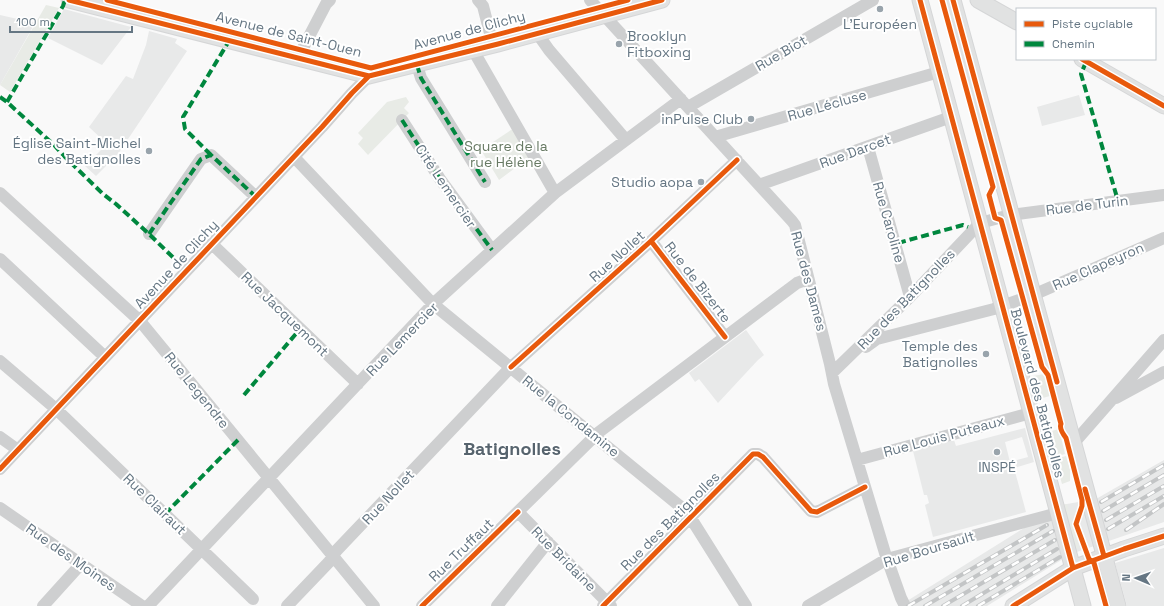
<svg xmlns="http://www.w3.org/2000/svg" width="1164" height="606" viewBox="0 0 1164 606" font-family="'Space Grotesk',sans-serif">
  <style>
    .built { fill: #e8e9e9; fill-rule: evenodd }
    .green { fill: #e8ebe6 }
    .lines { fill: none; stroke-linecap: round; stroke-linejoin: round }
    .major-casing { stroke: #d5d6d7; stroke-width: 17 }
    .minor { stroke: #cecfd0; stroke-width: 12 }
    .major { stroke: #e1e2e2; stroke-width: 15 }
    .rail-casing { stroke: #c3c5c6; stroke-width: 4 }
    .rail { stroke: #fff; stroke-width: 2.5; stroke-dasharray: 8; stroke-linecap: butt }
    .quiet { stroke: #00873e; stroke-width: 4; stroke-dasharray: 8 4; stroke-linecap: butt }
    .cycleway-casing { stroke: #fff; stroke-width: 8 }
    .cycleway { stroke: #e8590c; stroke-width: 5 }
    .poi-dot { fill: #99a4ac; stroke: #fff; stroke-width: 1.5 }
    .labels { text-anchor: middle; stroke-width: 4; stroke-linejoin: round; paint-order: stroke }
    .poi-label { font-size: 14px; fill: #657683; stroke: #fff; text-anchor: end }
    .street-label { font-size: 14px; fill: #657683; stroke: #fff }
    .park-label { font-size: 14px; fill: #687a64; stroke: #fff }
    .district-label { font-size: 18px; font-weight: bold; fill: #57646e; stroke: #fff }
  </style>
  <rect width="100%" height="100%" fill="#f9f9f9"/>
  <!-- built -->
  <path class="built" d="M64,9L131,27L102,65L48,38Z
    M0,15L35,23L0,85Z
    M149,31L177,39L175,43L187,51L118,154L96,176L85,166L107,144L89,127L126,76L133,79L146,45Z
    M1079,95L1085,115L1042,126L1037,107Z
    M746,330L764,355L758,360L718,403L699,379L695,382L689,373Z
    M1025,428L1034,462L1014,468L1026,512L933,537L925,505L929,503L927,495H924L913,451L954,440L956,446ZM1022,437L1028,457L1010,462L1005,442Z
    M1164,460V522L1071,554L987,606H899L1061,505L1096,499Z
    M1164,548V606H1127L1115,563Z"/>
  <!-- green -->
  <path class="green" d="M46,5L59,8L10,92L0,85Z
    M406,97L409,102L404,108L409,113L368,155L358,144L363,138L358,133L387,102Z
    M514,128L530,157L499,180L481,150Z
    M1044,374L1050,396L1039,399L1033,376Z
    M1059,429L1065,454L1054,457L1048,432Z
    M1066,456L1070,470V481L1062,484L1055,459Z
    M1067,504L1079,548L1075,549L1063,505Z"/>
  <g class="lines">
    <defs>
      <path id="major" d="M69,0L369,76L498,44L662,0
        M920,0L1083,606
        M953,0L1118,606
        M978,0L1017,22
        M1082,59L1164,106
        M1013,606L1073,568L1124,549L1164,536"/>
    </defs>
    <!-- major casing -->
    <use href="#major" class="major-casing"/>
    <!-- minor -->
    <path class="minor" d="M478,0L483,6L493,45
      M590,0L792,221L795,225L830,364L834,384L885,553L901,598L905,606
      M537,33L549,50L626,140
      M473,50L555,193
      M300,59L302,50L326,4L330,0
      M417,65L421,78L485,182
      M688,107L873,0
      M402,120L440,179L492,250
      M715,137L939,72
      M868,147L910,297
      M294,157L433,304L687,512L746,606
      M759,185L951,117
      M0,193L140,321L374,606
      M149,234L201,159L211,155L256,197
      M651,241L725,337
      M212,244L358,384
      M0,259L105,357
      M866,347L877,339L994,309L1033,295L1164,238
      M0,361L56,409L253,599
      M832,373L910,297L980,223L1010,215L1164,195
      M1116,398L1164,372
      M0,437L18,450
      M1073,444L1164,340
      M857,460L1031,413
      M0,469L322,127L352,93L369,76
      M0,508L142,606
      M518,512L611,606
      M43,606L81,564
      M148,606L433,304L555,193L681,99
      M287,606L329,562L337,550L511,367L651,241L737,160
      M422,606L599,432L797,283L808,279
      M497,606L548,542
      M603,606L753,454H758L763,457L811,511L817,512L865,487
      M808,606L887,559L1058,513"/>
    <!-- major -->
    <use href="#major" class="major"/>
    <defs>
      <path id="rail" d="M1101,502L1164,465
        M1103,511L1164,475
        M1106,520L1164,486
        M1108,529L1164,496
        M1126,530L1164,504
        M908,606L1047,525
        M925,606L1053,531
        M943,606L1055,540
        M962,606L1057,549
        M978,606L1060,557"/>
    </defs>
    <!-- rail casing -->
    <use href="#rail" class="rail-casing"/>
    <!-- rail -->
    <use href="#rail" class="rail"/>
    <!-- quiet -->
    <path class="quiet" d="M1086,62L1081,74L1118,201
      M417,65L421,78L485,182
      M0,97L7,102L54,145L64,156L103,194L116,204L149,234L187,271
      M7,102L63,6L65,0
      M402,120L440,179L492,250
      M211,155L185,129L183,117L229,41
      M149,234L201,159L211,155L256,197
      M898,243L963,225L968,227
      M244,395L300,329
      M165,514L238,440"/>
    <defs>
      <path id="cycleway" d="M69,0L369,76
        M107,0L371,68L628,0
        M920,0L1073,568
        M942,0L993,187L989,195L995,218L1001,220L1042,367L1048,375L1061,424C1059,428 1063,434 1066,438L1082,500V506L1076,524L1089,559L1094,563L1106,606
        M953,0L1057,382
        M1082,59L1164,106
        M651,241L725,337
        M511,367L651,241L737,160
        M0,469L322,127L352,93L369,76L498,44L662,0
        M1085,489L1104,556
        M422,606L518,512
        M603,606L753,454H758L763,457L811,511L817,512L865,487
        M1013,606L1073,568L1124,549L1164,536"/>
    </defs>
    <!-- cycleway casing -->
    <use href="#cycleway" class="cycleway-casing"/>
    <!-- cycleway -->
    <use href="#cycleway" class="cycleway"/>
  </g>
  <!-- markers -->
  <g class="poi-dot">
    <circle cx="880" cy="9" r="4"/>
    <circle cx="619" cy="44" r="4"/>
    <circle cx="751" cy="119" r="4"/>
    <circle cx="149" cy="151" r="4"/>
    <circle cx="701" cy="182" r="4"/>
    <circle cx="986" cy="354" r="4"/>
    <circle cx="997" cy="452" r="4"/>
  </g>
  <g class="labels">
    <!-- poi labels -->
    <g class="poi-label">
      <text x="880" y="29" text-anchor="middle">L'Européen</text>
      <text x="627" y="41" text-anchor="start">Brooklyn<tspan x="627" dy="16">Fitboxing</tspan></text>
      <text x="743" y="124">inPulse Club</text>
      <text x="141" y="148">Église Saint-Michel<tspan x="141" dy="16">des Batignolles</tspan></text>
      <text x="693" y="187">Studio aopa</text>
      <text x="978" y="351">Temple des<tspan x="978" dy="16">Batignolles</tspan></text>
      <text x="997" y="472" text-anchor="middle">INSPÉ</text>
    </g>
    <!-- street labels -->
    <g class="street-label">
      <text transform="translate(469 30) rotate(-15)" y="5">Avenue de Clichy</text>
      <text transform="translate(289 34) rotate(14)" y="5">Avenue de Saint-Ouen</text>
      <text transform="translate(781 53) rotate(-30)" y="5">Rue Biot</text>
      <text transform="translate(827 105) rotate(-16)" y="5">Rue Lécluse</text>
      <text transform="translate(855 151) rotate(-20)" y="5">Rue Darcet</text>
      <text transform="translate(446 186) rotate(56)" y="5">Cité Lemercier</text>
      <text transform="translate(1087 205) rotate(-7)" y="5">Rue de Turin</text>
      <text transform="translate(889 222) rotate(74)" y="5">Rue Caroline</text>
      <text transform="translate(617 256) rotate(-42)" y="5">Rue Nollet</text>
      <text transform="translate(176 264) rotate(-47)" y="5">Avenue de Clichy</text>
      <text transform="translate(1098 266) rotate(-24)" y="5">Rue Clapeyron</text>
      <text transform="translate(809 281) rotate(75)" y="5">Rue des Dames</text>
      <text transform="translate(698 282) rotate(52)" y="5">Rue de Bizerte</text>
      <text transform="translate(906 299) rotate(-46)" y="5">Rue des Batignolles</text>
      <text transform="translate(285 314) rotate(44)" y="5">Rue Jacquemont</text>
      <text transform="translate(402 339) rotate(-46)" y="5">Rue Lemercier</text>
      <text transform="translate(197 390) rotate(51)" y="5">Rue Legendre</text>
      <text transform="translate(1038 393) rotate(75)" y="5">Boulevard des Batignolles</text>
      <text transform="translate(571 416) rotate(39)" y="5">Rue la Condamine</text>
      <text transform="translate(944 436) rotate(-15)" y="5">Rue Louis Puteaux</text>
      <text transform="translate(388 497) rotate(-47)" y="5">Rue Nollet</text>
      <text transform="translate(155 504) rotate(44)" y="5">Rue Clairaut</text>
      <text transform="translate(670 521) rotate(-45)" y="5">Rue des Batignolles</text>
      <text transform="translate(929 549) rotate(-17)" y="5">Rue Boursault</text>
      <text transform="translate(461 550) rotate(-44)" y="5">Rue Truffaut</text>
      <text transform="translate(71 557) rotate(35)" y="5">Rue des Moines</text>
      <text transform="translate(564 559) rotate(45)" y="5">Rue Bridaine</text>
    </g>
    <!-- park labels -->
    <g class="park-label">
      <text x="506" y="151">Square de la<tspan x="506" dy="16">rue Hélène</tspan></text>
    </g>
    <!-- district labels -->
    <g class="district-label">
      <text x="512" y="455">Batignolles</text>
    </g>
  </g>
  <!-- legend -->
  <rect x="1016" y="8" width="140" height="52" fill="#ffffff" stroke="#c1c8cd"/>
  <rect x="1024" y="21" width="20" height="6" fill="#e8590c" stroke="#c1c8cd"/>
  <text x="1052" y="28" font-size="12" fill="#657683">Piste cyclable</text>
  <rect x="1024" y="41" width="20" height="6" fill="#00873e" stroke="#c1c8cd"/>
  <text x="1052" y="48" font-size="12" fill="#657683">Chemin</text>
  <!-- north arrow -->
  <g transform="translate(1136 578) rotate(272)" stroke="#ffffff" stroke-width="3" paint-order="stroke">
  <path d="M0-3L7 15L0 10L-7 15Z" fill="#657683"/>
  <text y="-6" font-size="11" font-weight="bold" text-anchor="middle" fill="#657683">N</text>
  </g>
  <!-- scale -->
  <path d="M10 26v6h122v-6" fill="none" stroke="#657683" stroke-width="2"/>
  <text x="16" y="26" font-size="12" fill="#657683" stroke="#ffffff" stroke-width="3" paint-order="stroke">100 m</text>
</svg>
